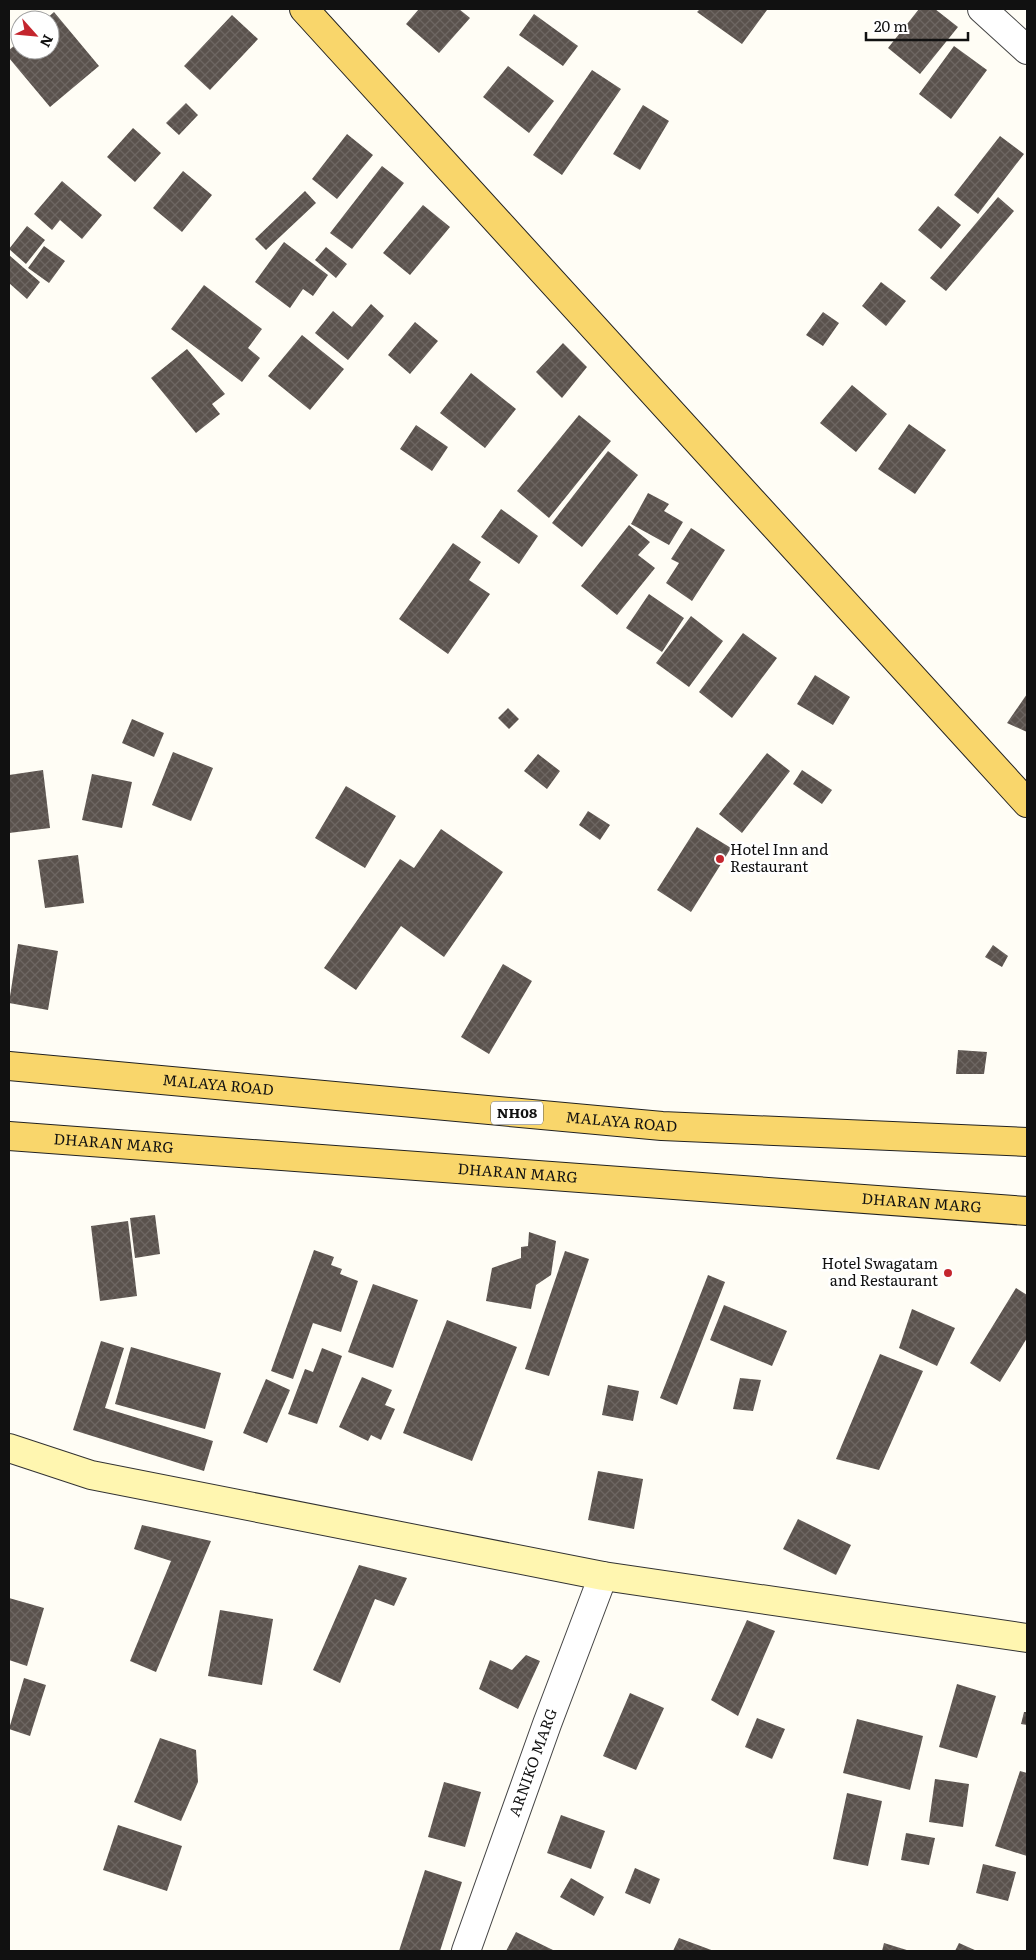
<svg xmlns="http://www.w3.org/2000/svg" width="1036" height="1960" viewBox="0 0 1036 1960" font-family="Literata,serif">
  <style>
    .building { fill: url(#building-cross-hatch) }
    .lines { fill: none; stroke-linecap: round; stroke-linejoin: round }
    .street-casing { stroke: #444; stroke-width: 30 }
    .secondary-casing { stroke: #333; stroke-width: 30 }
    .primary-casing { stroke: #222; stroke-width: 30 }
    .street { stroke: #fff; stroke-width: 28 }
    .secondary { stroke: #fff6b0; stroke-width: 28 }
    .primary { stroke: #f9d66b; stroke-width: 28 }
    .poi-dot { fill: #c4262e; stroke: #fff; stroke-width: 2 }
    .labels { text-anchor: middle; stroke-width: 5; stroke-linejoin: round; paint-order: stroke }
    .shield { fill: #fff; stroke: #585858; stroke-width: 1 }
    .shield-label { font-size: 14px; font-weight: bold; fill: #111 }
    .poi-label { font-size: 15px; fill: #111; stroke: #fff; text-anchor: start }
    .street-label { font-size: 15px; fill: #111; stroke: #fff }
  </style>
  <defs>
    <pattern id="building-cross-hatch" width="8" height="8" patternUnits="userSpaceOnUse" patternTransform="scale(1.25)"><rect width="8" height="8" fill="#5a524d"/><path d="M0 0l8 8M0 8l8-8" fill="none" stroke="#6d6662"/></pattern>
  </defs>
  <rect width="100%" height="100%" fill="#fffdf5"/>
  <!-- building -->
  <path class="building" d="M419,9H459L470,18L439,53L406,24Z
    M700,9H766L767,10L742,44L697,12Z
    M919,9H935L958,27L920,74L888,48Z
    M54,12L99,66L50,107L9,58V50L20,41V50H50V20H45Z
    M534,14L578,46L563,66L519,35Z
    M232,15L258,39L210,90L184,66Z
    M954,46L987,70L951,119L919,94Z
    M508,66L554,101L529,133L483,97Z
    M592,70L621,89L562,175L533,155Z
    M186,103L198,115L179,135L166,123Z
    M643,105L669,121L640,170L613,154Z
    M133,128L161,153L135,182L107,157Z
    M347,134L373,155L337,199L312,179Z
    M1000,136L1024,154L978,214L954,195Z
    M382,166L404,183L352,249L330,233Z
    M183,171L212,195L182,232L153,208Z
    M62,181L102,215L82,239L60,220L52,230L34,214Z
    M305,191L316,203L266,250L255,239Z
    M998,197L1014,211L946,291L930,278Z
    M423,205L450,227L410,275L383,253Z
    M938,206L961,225L941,249L918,230Z
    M27,226L45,240L26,264L9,249Z
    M284,242L328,275L313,296L303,289L290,308L255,282Z
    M44,246L65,261L49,283L28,268Z
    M326,247L347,264L336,278L315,260Z
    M9,255L40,282L27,299L9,283Z
    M881,282L906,301L886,326L862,306Z
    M204,285L262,329L248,348L260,358L242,382L171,329Z
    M371,304L384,316L348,360L315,333L333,311L352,327Z
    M823,312L839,323L823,346L806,335Z
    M415,322L438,341L410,374L388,355Z
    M302,335L344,369L310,410L268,376Z
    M563,343L587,367L562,398L536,372Z
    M187,349L225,394L212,404L220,414L196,433L151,378Z
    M471,373L516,409L485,448L440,413Z
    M852,385L887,414L856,452L820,423Z
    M579,415L611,441L549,518L517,491Z
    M909,424L946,450L915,494L878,469Z
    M416,425L448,447L432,471L400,449Z
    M608,451L638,475L582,547L552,523Z
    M648,493L669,504L664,511L683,522L669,545L631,524Z
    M501,509L538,536L519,564L481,537Z
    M629,525L650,542L638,555L655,568L617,615L581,586Z
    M691,528L725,550L692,601L666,583L679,563L671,559Z
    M453,543L481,562L469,580L490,594L448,654L399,619Z
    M649,594L684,618L662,652L626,628Z
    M691,616L723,641L689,687L656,663Z
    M743,633L777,658L732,718L699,692Z
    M815,675L850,697L833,725L797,704Z
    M1027,694V732L1007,723Z
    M508,708L519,719L509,729L498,718Z
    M132,719L164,733L154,757L122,743Z
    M173,752L213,768L191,821L152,805Z
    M767,753L790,771L742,833L719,814Z
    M538,754L560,771L547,789L524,771Z
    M43,770L50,828L9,833V775Z
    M802,770L832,790L822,804L793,784Z
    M92,774L132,782L122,828L82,820Z
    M346,786L396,816L365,868L315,838Z
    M588,811L610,825L600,840L579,825Z
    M697,827L731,848L691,912L657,890Z
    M441,829L503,872L444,957L401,926L356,990L324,968L400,859L414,868Z
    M78,855L84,903L45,908L38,860Z
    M18,944L58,951L48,1010L9,1003Z
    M993,945L1008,956L1002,967L985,957Z
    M503,964L532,981L489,1054L461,1037Z
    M958,1050L987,1052L984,1074H956Z
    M155,1215L160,1254L135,1258L130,1218Z
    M128,1221L137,1296L100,1301L91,1226Z
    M529,1232L556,1241L551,1275L536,1285L531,1309L486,1301L492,1268L521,1258V1247L528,1246Z
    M314,1250L334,1257L331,1265L342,1269L340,1274L358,1281L341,1332L313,1323L293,1379L271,1371Z
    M565,1251L589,1259L549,1376L525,1369Z
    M708,1275L725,1282L677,1405L660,1398Z
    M373,1284L418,1300L393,1368L348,1352Z
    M1016,1288L1027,1295V1338L1000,1382L970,1363Z
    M724,1305L787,1331L772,1366L710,1340Z
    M912,1309L955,1328L937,1366L899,1348Z
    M447,1320L517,1347L472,1461L403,1433Z
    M101,1341L124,1348L105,1408L213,1441L204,1471L73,1430Z
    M131,1347L221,1373L205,1429L115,1404Z
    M322,1348L342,1356L317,1424L288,1414L305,1369L313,1372Z
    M880,1354L923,1371L879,1470L836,1459Z
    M362,1377L392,1390L385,1405L395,1409L381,1440L371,1435L368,1441L339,1427Z
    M740,1378L761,1380L753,1411L733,1409Z
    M266,1379L290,1390L267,1443L243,1433Z
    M608,1385L639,1391L633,1421L602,1415Z
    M598,1471L643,1479L634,1529L588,1520Z
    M798,1519L851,1545L836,1575L783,1549Z
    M142,1525L211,1541L156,1672L130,1661L171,1561L134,1549Z
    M359,1565L407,1578L394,1606L375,1599L340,1683L313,1670Z
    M9,1598L44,1608L27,1666L9,1660Z
    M220,1610L273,1619L262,1685L208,1676Z
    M747,1620L775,1631L738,1716L711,1700Z
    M526,1655L540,1661L518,1709L479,1689L490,1660L512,1670Z
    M24,1678L46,1685L30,1736L9,1729Z
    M957,1684L996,1696L977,1758L939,1747Z
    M630,1693L664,1708L636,1770L603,1756Z
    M1024,1712H1027V1725L1021,1724Z
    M757,1718L785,1729L772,1759L745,1747Z
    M857,1719L923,1736L910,1790L843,1773Z
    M160,1738L196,1750L198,1782L181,1821L134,1802Z
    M1020,1771L1027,1773V1856L995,1846Z
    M935,1779L969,1784L963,1827L929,1822Z
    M444,1782L481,1792L465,1847L428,1837Z
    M847,1793L882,1801L868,1866L833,1859Z
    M561,1815L605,1831L591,1869L547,1853Z
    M118,1825L182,1846L167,1891L103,1870Z
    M906,1833L935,1838L929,1865L901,1860Z
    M983,1864L1016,1872L1008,1901L976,1893Z
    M635,1868L660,1879L650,1904L625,1893Z
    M425,1870L462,1882L440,1951H399Z
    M571,1878L604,1897L594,1916L560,1897Z
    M516,1932L555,1951H506Z
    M679,1938L714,1951H673Z
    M884,1943L910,1951H882Z
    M959,1943L977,1951H955Z"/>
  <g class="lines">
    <defs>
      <g id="street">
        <path d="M982,9L1027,50"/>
        <path id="s1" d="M466,1951L547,1724L603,1576"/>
      </g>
      <path id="secondary" d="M9,1448L91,1475L603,1576L1027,1638"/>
      <g id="primary">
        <path d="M304,9L1027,803"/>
        <path id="s2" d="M9,1066L662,1126L1027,1142"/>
        <path id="s3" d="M9,1136L1027,1211"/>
      </g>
    </defs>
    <!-- street casing -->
    <use href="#street" class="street-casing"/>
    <!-- secondary casing -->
    <use href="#secondary" class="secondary-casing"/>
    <!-- primary casing -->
    <use href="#primary" class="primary-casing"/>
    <!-- street -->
    <use href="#street" class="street"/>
    <!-- secondary -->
    <use href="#secondary" class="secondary"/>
    <!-- primary -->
    <use href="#primary" class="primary"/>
  </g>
  <!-- markers -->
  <g class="poi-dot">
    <circle cx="720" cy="859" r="5"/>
    <circle cx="948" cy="1273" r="5"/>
  </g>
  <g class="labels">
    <!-- shield labels -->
    <rect class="shield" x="491" y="1101.5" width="52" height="23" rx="4"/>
    <g class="shield-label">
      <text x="517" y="1118">NH08</text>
    </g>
    <!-- poi labels -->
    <g class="poi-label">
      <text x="730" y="855">Hotel Inn and<tspan x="730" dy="17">Restaurant</tspan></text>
      <text x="938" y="1269" text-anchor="end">Hotel Swagatam<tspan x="938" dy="17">and Restaurant</tspan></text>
    </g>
    <!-- street labels -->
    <g class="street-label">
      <text dy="5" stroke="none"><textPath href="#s2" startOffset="210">MALAYA ROAD</textPath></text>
      <text dy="5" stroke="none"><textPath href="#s2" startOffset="615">MALAYA ROAD</textPath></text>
      <text dy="5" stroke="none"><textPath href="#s3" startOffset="105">DHARAN MARG</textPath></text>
      <text dy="5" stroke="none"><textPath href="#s3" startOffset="510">DHARAN MARG</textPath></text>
      <text dy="5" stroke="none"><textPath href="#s3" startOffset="915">DHARAN MARG</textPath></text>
      <text dy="5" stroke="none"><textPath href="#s1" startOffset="200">ARNIKO MARG</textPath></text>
    </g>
  </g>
  <!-- border -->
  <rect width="1036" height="1960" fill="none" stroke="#111111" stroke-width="20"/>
  <!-- north arrow -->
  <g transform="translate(35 35) rotate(117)"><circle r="24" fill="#ffffff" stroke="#a0a0a0"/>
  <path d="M0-4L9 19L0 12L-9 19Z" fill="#c4262e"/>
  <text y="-8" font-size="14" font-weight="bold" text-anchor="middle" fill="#111111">N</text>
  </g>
  <!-- scale -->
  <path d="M866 32v8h102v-8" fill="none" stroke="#111111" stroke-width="2.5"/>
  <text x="874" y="32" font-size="15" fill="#111111" stroke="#ffffff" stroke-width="4" paint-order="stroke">20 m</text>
</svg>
